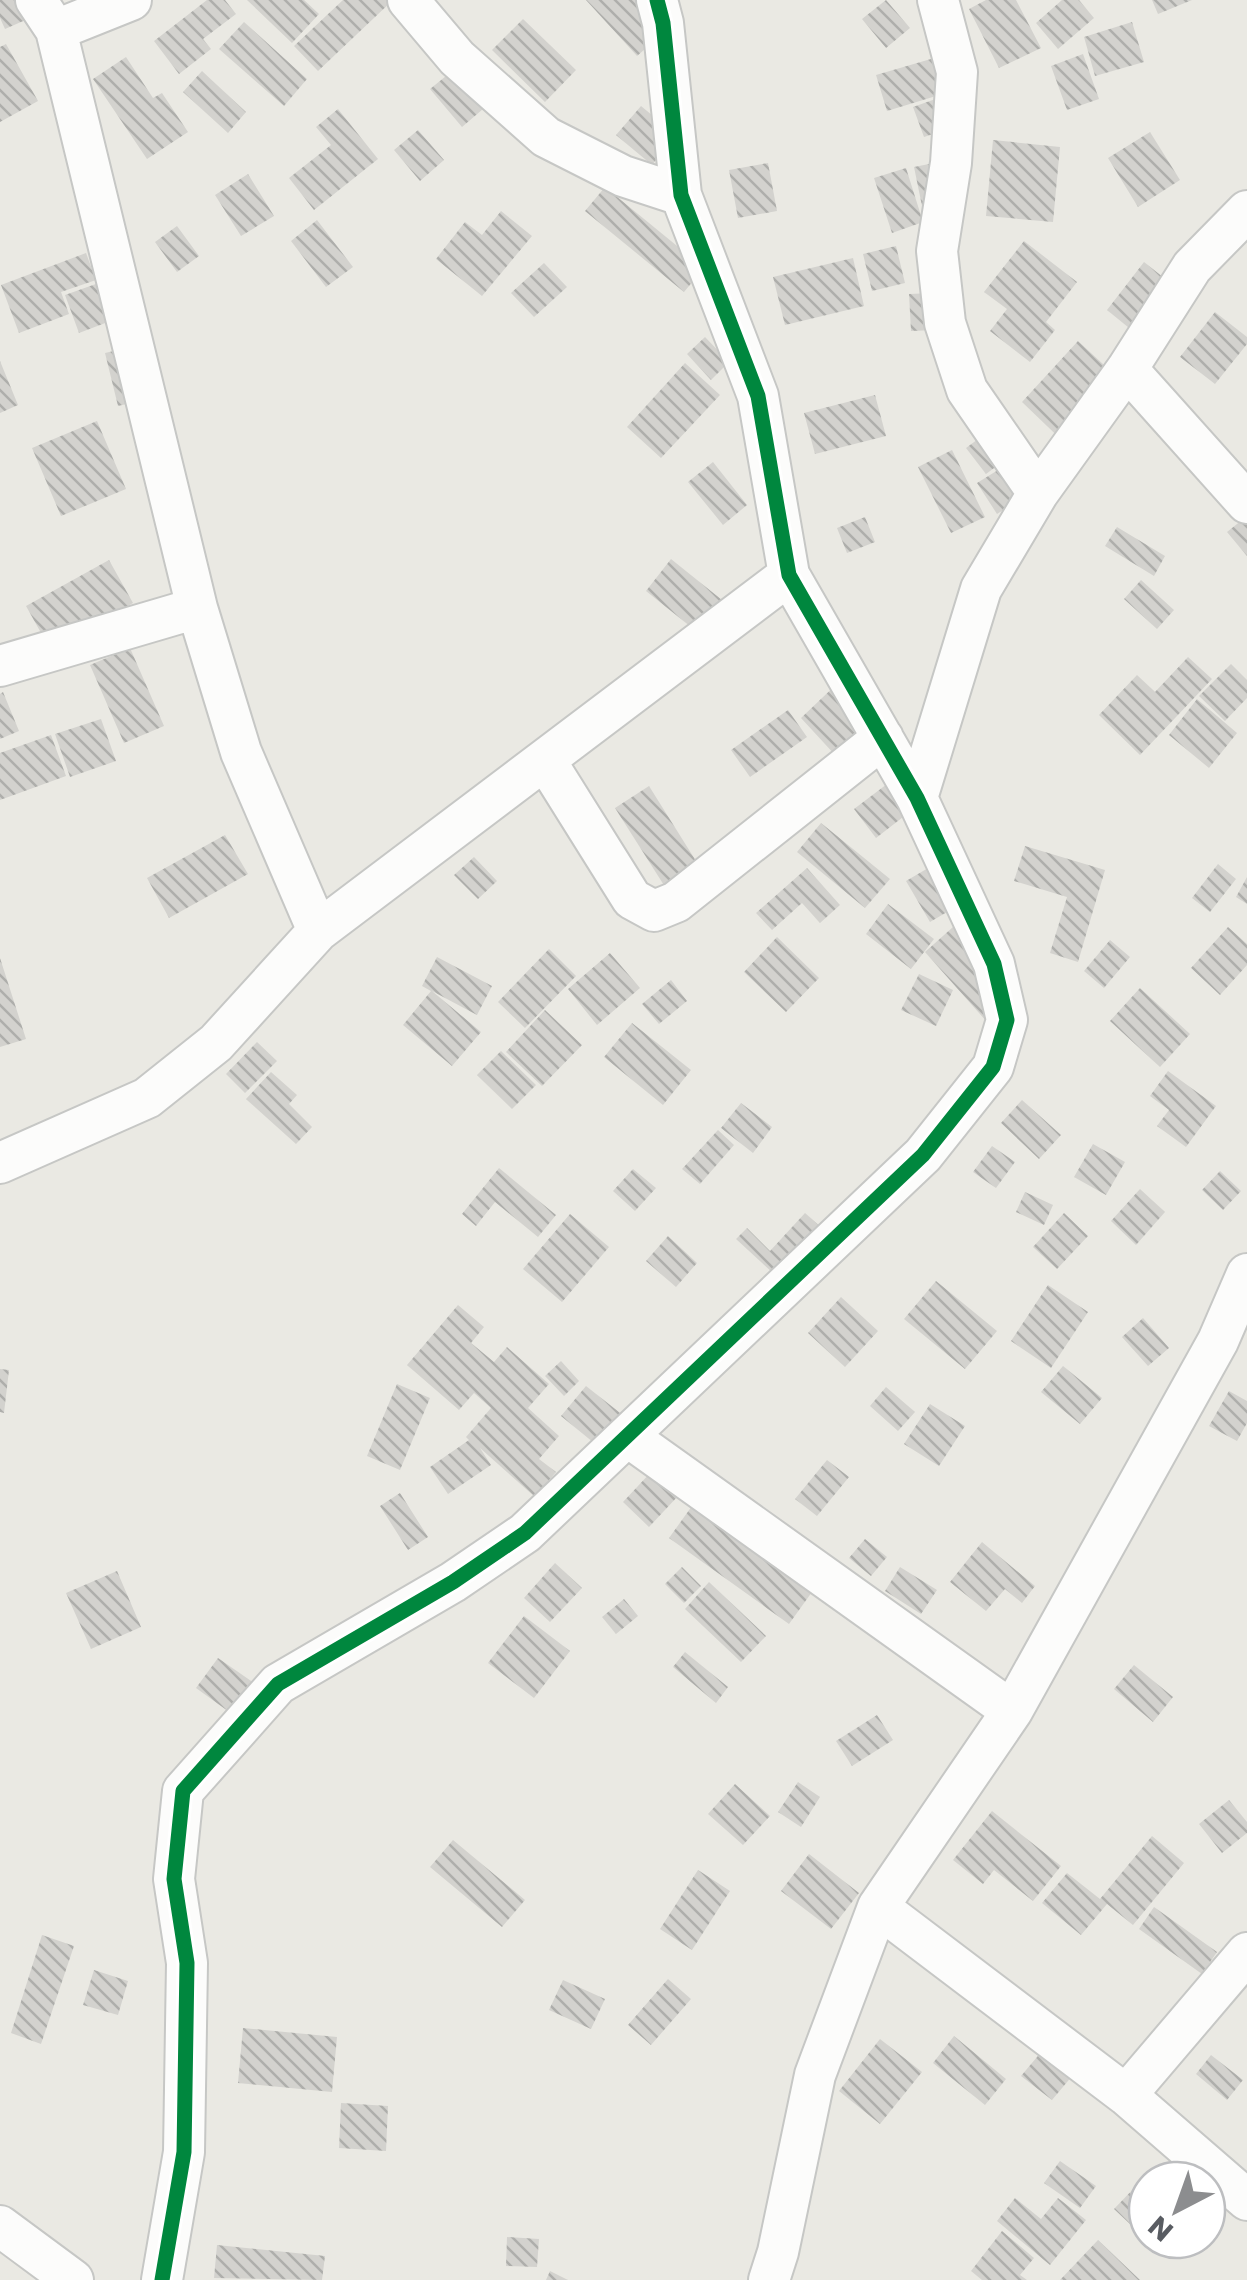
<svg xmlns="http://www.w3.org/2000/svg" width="1247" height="2280" viewBox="0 0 1247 2280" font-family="Poppins,sans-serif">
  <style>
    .building { fill: url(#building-back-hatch) }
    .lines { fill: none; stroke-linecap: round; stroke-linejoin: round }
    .street-casing { stroke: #c6c7c5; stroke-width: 44 }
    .street { stroke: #fcfcfb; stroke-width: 40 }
    .cycleway-casing { stroke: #fff; stroke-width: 21 }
    .cycleway { stroke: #00873e; stroke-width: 15 }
  </style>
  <defs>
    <pattern id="building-back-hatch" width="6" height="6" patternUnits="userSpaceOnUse" patternTransform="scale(2.5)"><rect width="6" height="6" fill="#d3d2ce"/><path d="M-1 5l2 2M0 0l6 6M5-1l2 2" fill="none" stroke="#aeaeab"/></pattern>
  </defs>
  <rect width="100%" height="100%" fill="#eae9e3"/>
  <!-- building -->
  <path class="building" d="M0,0H41L46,11L5,29L0,18Z
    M207,0H225L236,14L203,39L211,49L179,74L154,41Z
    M247,0H304L319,14L292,43Z
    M343,0H393L318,71L294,46Z
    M586,0H644L669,28L637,56Z
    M886,0L910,28L886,48L862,19Z
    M986,0H1016L1041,48L999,68L969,9Z
    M1062,0H1079L1094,18L1058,49L1036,23Z
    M1152,0H1192L1158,14Z
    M523,19L576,70L545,102L492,50Z
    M244,22L307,79L284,106L219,49Z
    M1132,22L1144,62L1095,76L1084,37Z
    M6,44L38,101L0,122V47Z
    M948,54L959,89L887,111L876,75Z
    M1083,54L1099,99L1067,110L1051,66Z
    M126,57L153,98L162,93L188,132L147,159L93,79Z
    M202,71L246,112L228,133L183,92Z
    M451,72L483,109L462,127L430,89Z
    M944,96L954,127L924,137L913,107Z
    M641,106L676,135L652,165L616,135Z
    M338,109L378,159L314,210L289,178L331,145L316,127Z
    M418,130L444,160L420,181L394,150Z
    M1150,132L1180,180L1138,207L1108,158Z
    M954,139L965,199L922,206L914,167L934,163L931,143Z
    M993,140L1060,147L1053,222L986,216Z
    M768,163L777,211L738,218L729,170Z
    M906,168L923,222L892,233L874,178Z
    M248,174L274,216L241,236L215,195Z
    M605,187L704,268L684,292L585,211Z
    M501,211L532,236L482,296L436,259L465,222L482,235Z
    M317,220L353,267L326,287L291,241Z
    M177,226L199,256L177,272L155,242Z
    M1024,241L1077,282L1046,322L1055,330L1030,362L990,331L1007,309L984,292Z
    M896,246L905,283L872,291L863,254Z
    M86,253L96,280L61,292L69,314L19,333L1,285Z
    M853,258L864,306L785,325L773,277Z
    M1144,262L1188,297L1150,345L1107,310Z
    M544,263L567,287L534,317L511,293Z
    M107,280L121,317L79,333L65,295Z
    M958,292L959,329L911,331L909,294Z
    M1215,312L1247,337V344L1215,384L1180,357Z
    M705,337L729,362L711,380L687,354Z
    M1078,341L1117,377L1072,450L1022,402Z
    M144,344L156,397L118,406L105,353Z
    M0,361L18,405L0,413Z
    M685,363L720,395L661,458L627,427Z
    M875,395L886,436L815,454L804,413Z
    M97,421L126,489L61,516L32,448Z
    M1001,422L1021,448L986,474L966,448Z
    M952,450L985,517L951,533L918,467Z
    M713,462L747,505L723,525L688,482Z
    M1011,462L1030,493L997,514L977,483Z
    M1247,516V556L1227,532Z
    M865,517L875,542L847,553L837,528Z
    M1117,527L1165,556L1154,576L1105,546Z
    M671,559L722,600L696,631L646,591Z
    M109,560L133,603L50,649L26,606Z
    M1141,580L1174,610L1157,629L1124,599Z
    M130,648L164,726L124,743L90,665Z
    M1188,657L1212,679L1140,755L1099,715L1137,675L1155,692Z
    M1231,664L1247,680V698L1225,721L1199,696Z
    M843,678L879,716L836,756L801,718Z
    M3,692L19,731L0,739V694Z
    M1197,699L1237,733L1209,768L1169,735Z
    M788,710L807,737L750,777L731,750Z
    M101,719L116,761L70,777L55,734Z
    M51,735L66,776L0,800V753Z
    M895,778L916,807L876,838L854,809Z
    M649,786L701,869L667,890L615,808Z
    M821,823L890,879L865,908L797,852Z
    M225,835L248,874L169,918L147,878Z
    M1025,846L1105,870L1078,962L1050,953L1067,897L1014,881Z
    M474,857L497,881L478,899L454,875Z
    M935,864L959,905L930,922L906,881Z
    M1218,864L1236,879L1210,912L1192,898Z
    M807,868L840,905L820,923L802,903L772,930L756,913Z
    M1247,877V904L1236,897Z
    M888,904L934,939L911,969L866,934Z
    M953,927L1015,996L987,1022L925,952Z
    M1228,927L1247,944V965L1220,995L1191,968Z
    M777,937L819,978L786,1012L744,972Z
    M1110,940L1130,957L1104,988L1084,971Z
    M549,949L576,976L525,1028L498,1002Z
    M610,953L640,988L597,1025L568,989Z
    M437,957L492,986L477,1015L432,991L481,1032L452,1066L403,1025L431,991L422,986Z
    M0,958L26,1039L0,1047Z
    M919,974L953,990L936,1026L901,1010Z
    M671,980L687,1001L659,1024L642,1004Z
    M1140,988L1190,1034L1160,1067L1110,1021Z
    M545,1010L582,1045L542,1086L506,1052Z
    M632,1023L691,1070L663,1105L604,1057Z
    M257,1042L277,1061L245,1093L226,1074Z
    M501,1051L536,1085L512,1109L477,1075Z
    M1168,1071L1216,1106L1186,1147L1157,1126L1169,1110L1150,1096Z
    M271,1072L297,1095L289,1104L312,1127L296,1144L246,1099Z
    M1022,1100L1061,1135L1039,1159L1001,1123Z
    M741,1103L772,1127L753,1153L721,1128Z
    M718,1130L734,1145L700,1184L682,1169Z
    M1093,1144L1125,1162L1106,1195L1074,1177Z
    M992,1146L1015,1162L996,1188L973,1172Z
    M499,1168L556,1215L538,1237L495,1202L476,1226L462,1214Z
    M633,1169L656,1188L635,1211L613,1191Z
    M1220,1171L1241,1191L1223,1210L1202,1190Z
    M1140,1189L1165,1212L1136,1245L1111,1221Z
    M1025,1192L1053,1205L1044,1225L1016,1212Z
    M805,1213L831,1236L786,1285L736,1239L747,1228L770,1251Z
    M1064,1213L1088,1236L1057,1269L1033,1247Z
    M570,1214L609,1247L562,1302L523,1269Z
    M668,1236L697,1263L676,1287L646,1261Z
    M936,1281L997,1331L965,1369L904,1319Z
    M1048,1285L1088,1312L1051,1368L1011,1341Z
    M841,1297L878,1331L845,1367L808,1333Z
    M458,1305L484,1327L471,1343L494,1362L507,1347L549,1384L528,1408L559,1436L539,1459L556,1472L535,1497L480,1448L491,1465L448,1494L430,1467L469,1440L466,1437L491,1408L474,1393L459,1410L407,1365Z
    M1143,1318L1169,1348L1148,1366L1122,1337Z
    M561,1361L579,1381L564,1396L545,1376Z
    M1063,1366L1102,1398L1080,1424L1041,1392Z
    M0,1369L9,1370L4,1413L0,1412Z
    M397,1384L430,1398L400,1470L367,1456Z
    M586,1386L624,1416L599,1447L561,1416Z
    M886,1387L915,1412L898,1431L870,1406Z
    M1229,1391L1247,1401V1423L1237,1441L1209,1426Z
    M930,1404L965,1426L939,1466L904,1444Z
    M827,1460L849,1477L817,1516L795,1499Z
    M652,1471L679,1495L649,1527L623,1502Z
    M400,1493L428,1537L408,1550L380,1506Z
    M692,1506L812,1592L789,1624L669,1538Z
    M865,1539L887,1557L871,1576L849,1558Z
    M982,1542L1035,1586L1022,1603L1005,1589L986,1611L950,1582Z
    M555,1563L582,1588L550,1622L524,1598Z
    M682,1567L701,1586L684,1603L665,1584Z
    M900,1567L937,1590L921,1614L885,1591Z
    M117,1571L141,1627L91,1649L66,1593Z
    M709,1582L766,1636L741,1662L685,1609Z
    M624,1599L638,1616L616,1634L602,1617Z
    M524,1616L570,1651L534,1698L488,1663Z
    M685,1652L728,1687L716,1703L673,1667Z
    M218,1658L254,1683L232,1714L196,1688Z
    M1134,1665L1173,1697L1153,1722L1114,1689Z
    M877,1715L893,1740L852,1766L836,1741Z
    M798,1782L820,1797L801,1827L778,1812Z
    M735,1784L770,1816L743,1845L708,1814Z
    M1229,1800L1247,1822V1833L1222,1853L1199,1824Z
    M992,1811L1061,1866L1033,1901L994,1870L983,1884L953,1860Z
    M1152,1836L1184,1863L1133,1925L1107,1904L1081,1935L1042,1903L1067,1873L1100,1899Z
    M453,1840L525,1900L502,1927L430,1867Z
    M809,1854L859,1893L831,1929L781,1891Z
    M698,1870L730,1891L692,1950L660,1929Z
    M1154,1907L1217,1952L1202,1974L1139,1929Z
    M42,1935L74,1946L41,2044L11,2033Z
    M94,1970L128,1981L118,2015L83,2005Z
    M668,1979L691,1999L651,2045L628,2025Z
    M563,1980L605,1999L591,2029L549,2010Z
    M243,2028L337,2037L332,2092L238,2083Z
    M954,2036L1006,2079L985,2105L933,2063Z
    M1053,2038L1083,2063L1052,2100L1021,2076Z
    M880,2039L922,2072L880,2124L839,2091Z
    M1211,2055L1243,2080L1227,2100L1196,2074Z
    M341,2103L388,2106L386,2151L339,2148Z
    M1060,2161L1096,2186L1080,2208L1044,2183Z
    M1138,2184L1147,2192V2240H1177L1163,2255L1114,2209Z
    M1015,2198L1041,2219L1058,2198L1086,2220L1050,2265L997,2221Z
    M1002,2231L1034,2258L1020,2275L1027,2280H982L971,2271Z
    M507,2237L539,2239L537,2267L506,2266Z
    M1098,2240L1140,2280H1060Z
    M217,2245L325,2256L322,2280L214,2278Z
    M550,2271L568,2280H546Z"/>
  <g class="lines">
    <defs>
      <path id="street" d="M36,0L56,30L197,608L241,752L318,931
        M408,0L457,58L546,137L623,176L681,195
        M938,0L957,72L951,163L937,251L945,323L967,390L1038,493
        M56,30L131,0
        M1127,369L1247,503
        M0,666L197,608
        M545,760L632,899L654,911L676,902L883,738
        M917,798L981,589L1038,493L1127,369L1192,267L1247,211
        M0,1163L147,1098L216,1043L318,931L789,575
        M627,1436L1012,1711
        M878,1907L1012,1711L1218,1341L1247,1274
        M1126,2095L1247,1953
        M0,2226L73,2280
        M162,2280L184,2152L187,1963L174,1879L183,1791L278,1684L453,1582L525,1533L923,1155L993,1067L1007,1020L994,964L917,798L789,575L758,396L681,195L663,23L657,0
        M769,2280L778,2252L815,2075L878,1907L1126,2095L1247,2200"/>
    </defs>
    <!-- street casing -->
    <use href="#street" class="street-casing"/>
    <!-- street -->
    <use href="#street" class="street"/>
    <defs>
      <path id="cycleway" d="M162,2280L184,2152L187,1963L174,1879L183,1791L278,1684L453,1582L525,1533L923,1155L993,1067L1007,1020L994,964L917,798L789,575L758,396L681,195L663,23L657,0"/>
    </defs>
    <!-- cycleway casing -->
    <use href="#cycleway" class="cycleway-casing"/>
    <!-- cycleway -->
    <use href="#cycleway" class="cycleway"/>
  </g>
  <!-- north arrow -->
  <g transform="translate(1177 2210) rotate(221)"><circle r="48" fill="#ffffff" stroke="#bdbec0" stroke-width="2.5"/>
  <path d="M0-8L18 38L0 25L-18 38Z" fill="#8c8d8f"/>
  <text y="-15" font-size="28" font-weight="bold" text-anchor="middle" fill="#595c62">N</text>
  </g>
</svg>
